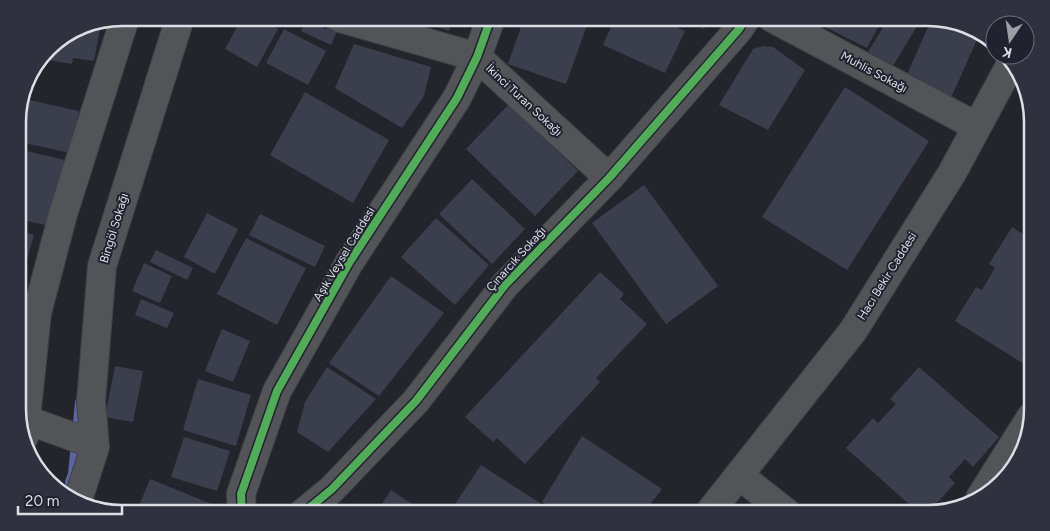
<svg xmlns="http://www.w3.org/2000/svg" width="1050" height="531" viewBox="0 0 1050 531" font-family="Figtree,sans-serif">
  <style>
    .lines { fill: none; stroke-linecap: round; stroke-linejoin: round }
    .stream { stroke: #5865a0; stroke-width: 10 }
    .building { fill: #3b3e4c }
    .street-casing { stroke: #3f4146; stroke-width: 30 }
    .street { stroke: #535458; stroke-width: 28 }
    .cycleway-casing { stroke: #20232f; stroke-width: 11 }
    .cycleway { stroke: #51ab58; stroke-width: 8 }
    .labels { text-anchor: middle; stroke-width: 4; stroke-linejoin: round; paint-order: stroke }
    .street-label { font-size: 12px; fill: #dddfe7; stroke: #20232f }
    .rim { fill: none; stroke: #dddfe7; stroke-width: 2.5 }
  </style>
  <rect width="100%" height="100%" fill="#24252c"/>
  <g class="lines">
    <!-- stream -->
    <path class="stream" d="M70,482L73,474L80,402"/>
  </g>
  <!-- building -->
  <path class="building" d="M242,18H258L278,29L257,67L225,49Z
    M411,18H453L449,31Z
    M524,18H574L588,22L566,84L508,64Z
    M615,18H657L685,31L665,73L603,45Z
    M677,18H709L704,29Z
    M815,18H883L867,48L813,21Z
    M889,18H922L891,69L866,55Z
    M932,18L974,28L980,33L951,98L906,77Z
    M307,20L326,29L328,25L338,29L331,45L301,31Z
    M94,23L101,24L94,61L73,58L72,64L41,59L53,44L82,25Z
    M284,29L326,51L308,85L266,63Z
    M354,44L431,67L424,96L402,128L335,88Z
    M763,46L773,47L805,70L768,130L719,105L753,49Z
    M845,87L929,141L847,270L762,217Z
    M305,92L389,140L353,203L270,155Z
    M29,100L79,111L70,153L20,142Z
    M509,104L578,171L535,216L466,149Z
    M18,149L65,160L50,226L18,219Z
    M472,179L525,229L492,264L439,214Z
    M644,185L718,286L666,324L592,223Z
    M207,213L238,229L215,274L184,257Z
    M260,214L325,246L315,267L249,235Z
    M436,218L489,265L455,305L401,257Z
    M1012,227L1032,240V369L955,321L976,287L982,290L995,268L989,264Z
    M18,230L34,235L19,288H18Z
    M246,238L306,268L277,325L217,294Z
    M156,250L193,268L187,280L150,262Z
    M144,263L172,276L160,303L132,291Z
    M600,272L624,294L620,299L647,324L596,378L600,382L525,464L497,438L493,442L465,417Z
    M391,276L444,313L379,396L329,363Z
    M141,299L174,313L167,328L135,315Z
    M222,329L250,341L233,382L205,371Z
    M115,366L143,371L133,422L105,417Z
    M327,367L376,399L328,452L297,432L305,402Z
    M919,367L999,437L973,467L965,459L949,477L955,483L928,513H919L846,448L873,418L878,423L896,404L890,399Z
    M198,379L251,395L236,446L183,430Z
    M582,436L662,489L645,511L638,513H558L542,502Z
    M184,437L230,451L217,491L171,477Z
    M481,465L540,503L533,513H449Z
    M150,479L219,507L216,513H136Z
    M391,490L412,504L406,513H376Z"/>
  <g class="lines">
    <defs>
      <path id="street" d="M340,18L477,57L609,178
        M772,18L976,126
        M18,417L85,441L95,447
        M24,437L37,313L63,214L125,18
        M740,476L787,513
        M980,498L1031,417
        M77,503L95,447L91,401L102,266L180,18
        M242,513L241,494L277,391L349,263L457,98L477,57L491,18
        M303,513L332,489L416,401L505,285L609,178L739,29L746,18
        M709,513L853,331L952,173L1012,62"/>
    </defs>
    <!-- street casing -->
    <use href="#street" class="street-casing"/>
    <!-- street -->
    <use href="#street" class="street"/>
    <defs>
      <path id="cycleway" d="M242,513L241,494L277,391L349,263L457,98L477,57L491,18
        M303,513L332,489L416,401L505,285L609,178L739,29L746,18"/>
    </defs>
    <!-- cycleway casing -->
    <use href="#cycleway" class="cycleway-casing"/>
    <!-- cycleway -->
    <use href="#cycleway" class="cycleway"/>
  </g>
  <g class="labels">
    <!-- street labels -->
    <g class="street-label">
      <text transform="translate(874 72) rotate(28)" y="4">Muhlis Sokağı</text>
      <text transform="translate(524 100) rotate(43)" y="4">İkinci Turan Sokağı</text>
      <text transform="translate(114 228) rotate(-73)" y="4">Bingöl Sokağı</text>
      <text transform="translate(344 254) rotate(-59)" y="4">Aşık Veysel Caddesi</text>
      <text transform="translate(516 259) rotate(-48)" y="4">Çınarcık Sokağı</text>
      <text transform="translate(887 276) rotate(-58)" y="4">Hacı Bekir Caddesi</text>
    </g>
  </g>
  <!-- crop -->
  <path d="M0 0H1050V531H0ZM122 26H928A96 96 0 0 1 1024 122V409A96 96 0 0 1 928 505H122A96 96 0 0 1 26 409V122A96 96 0 0 1 122 26Z" fill="#2f323e" fill-rule="evenodd"/>
  <path class="rim" d="M122 26H928A96 96 0 0 1 1024 122V409A96 96 0 0 1 928 505H122A96 96 0 0 1 26 409V122A96 96 0 0 1 122 26Z"/>
  <!-- north arrow -->
  <g transform="translate(1010 40) rotate(193)"><circle r="24" fill="#20232f" stroke="#6c6e79"/>
  <path d="M0-4L9 19L0 12L-9 19Z" fill="#9c9ea6"/>
  <text y="-8" font-size="14" font-weight="bold" text-anchor="middle" fill="#dddfe7">K</text>
  </g>
  <!-- scale -->
  <path d="M18 506v8h104v-8" fill="none" stroke="#dddfe7" stroke-width="2.5"/>
  <text x="25" y="506" font-size="15" fill="#dddfe7" stroke="#20232f" stroke-width="4" paint-order="stroke">20 m</text>
</svg>
